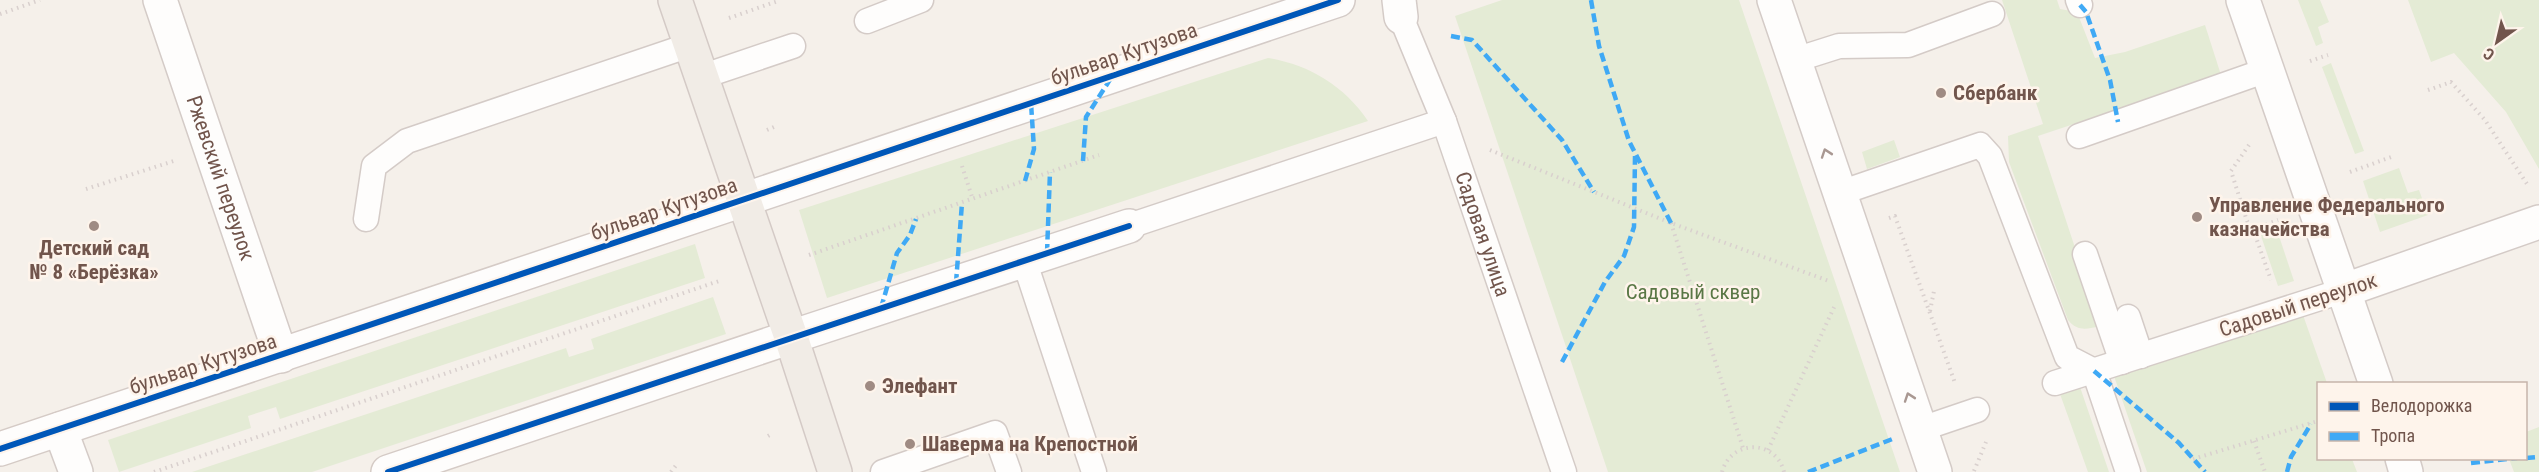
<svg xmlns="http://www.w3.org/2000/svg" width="2539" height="472" viewBox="0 0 2539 472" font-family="'Roboto Condensed',sans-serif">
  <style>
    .green { fill: #e4ebd5 }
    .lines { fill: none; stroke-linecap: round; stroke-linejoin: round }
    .lane-casing { stroke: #d4cbc7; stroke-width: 27 }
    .street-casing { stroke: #d4cbc7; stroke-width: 36 }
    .secondary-casing { stroke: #d5cbc6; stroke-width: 36 }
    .primary-casing { stroke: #d4cac6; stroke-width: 36 }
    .path { stroke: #d9d0ce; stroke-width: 4; stroke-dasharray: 1.5 4.5; stroke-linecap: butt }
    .lane { stroke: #fefdfc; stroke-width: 24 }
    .street { stroke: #fefdfc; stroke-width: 33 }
    .secondary { stroke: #fefdfc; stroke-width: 33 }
    .primary { stroke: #f1ece6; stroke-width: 33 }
    .quiet { stroke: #3fa9f5; stroke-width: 4.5; stroke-dasharray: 9 4.5; stroke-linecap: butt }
    .cycleway-casing { stroke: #fef4eb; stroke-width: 10 }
    .cycleway { stroke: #0057b8; stroke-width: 6 }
    .oneway { stroke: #a99892 }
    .poi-dot { fill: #9f8b83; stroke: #fef4eb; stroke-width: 2 }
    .labels { text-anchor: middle; stroke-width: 5; stroke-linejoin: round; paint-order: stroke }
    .street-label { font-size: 21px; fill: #71554c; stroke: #fef4eb }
    .poi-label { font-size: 21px; font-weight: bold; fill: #71554c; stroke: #fef4eb; text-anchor: start }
    .park-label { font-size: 21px; fill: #597745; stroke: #fef4eb }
  </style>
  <rect width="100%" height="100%" fill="#f5f0ea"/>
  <!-- green -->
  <path class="green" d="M1502,0H1739L1900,472H1608L1455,16Z
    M2002,0H2057L2060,9L2077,12L2095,58L2125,52L2205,25L2221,75L2038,136L2101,326C2087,329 2078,332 2068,320L2009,162L2008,136L2043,124Z
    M2298,0H2320L2329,22L2318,27L2323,43L2316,46Z
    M2408,0H2539V169L2506,112L2454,53L2431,62Z
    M1268,58C1310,65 1344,86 1368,121L827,298L799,210Z
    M2331,63L2364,151L2355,154L2322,67Z
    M1894,140L1900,157L1867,169L1862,152Z
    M2399,168L2408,193L2419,190L2428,215L2380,232L2363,181Z
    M2275,224L2294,281L2278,286L2259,230Z
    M695,244L705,278L280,419L276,407L248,416L251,428L119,472L108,440Z
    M713,297L726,334L312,472H192L566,348L569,357L594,349L591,339Z
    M2303,315L2327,383L2318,384V458L2352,459L2357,472H2147L2114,376Z
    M2080,387L2109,472H2088L2060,394Z
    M2539,427V472H2514L2509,459L2526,458V432Z"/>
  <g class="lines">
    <defs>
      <g id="lane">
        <path d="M2078,0L2080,5"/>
        <path id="s1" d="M1401,17L1444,121L1564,472"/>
        <path d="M867,21L921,0"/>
        <path d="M1795,60L1839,46L1908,45L1992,14"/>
        <path d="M701,77L793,46"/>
        <path d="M2079,136L2267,70"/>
        <path d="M1840,193L1980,145L1990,156L2067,357L2094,371L2128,472"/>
        <path d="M366,219L374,166L407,141L690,45"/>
        <path d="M1129,226L1444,121"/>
        <path d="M2085,254L2122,362"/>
        <path d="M1024,260L1094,472"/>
        <path d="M2128,317L2141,356"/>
        <path d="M2055,383L2345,290"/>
        <path d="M1921,429L1977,410"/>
        <path d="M883,472L995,433L1009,472"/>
      </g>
      <g id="street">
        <path id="s2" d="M160,0L281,356"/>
        <path d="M1399,0L1401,17"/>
        <path d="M1774,0L1935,472"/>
        <path d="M2243,0L2376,384"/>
        <path d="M743,200L1338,0"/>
        <path d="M2345,290L2539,222"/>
        <path d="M791,337L1129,226"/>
        <path d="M60,429L76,472"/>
        <path d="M2402,458L2406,472"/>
      </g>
      <path id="secondary" d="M0,449L743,200
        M388,472L791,337"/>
      <path id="primary" d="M675,0L791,337L835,472"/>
    </defs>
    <!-- lane casing -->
    <use href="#lane" class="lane-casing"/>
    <!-- street casing -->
    <use href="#street" class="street-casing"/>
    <!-- secondary casing -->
    <use href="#secondary" class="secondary-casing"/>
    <!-- primary casing -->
    <use href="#primary" class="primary-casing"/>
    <!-- path -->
    <path class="path" d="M0,14L40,0
      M729,18L778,1
      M2310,61L2328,55
      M2428,90L2451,82L2485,120L2527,184
      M767,130L776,126
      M2249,145L2231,171L2247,221L2253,229L2278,220
      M1490,150L1671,223L1829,281
      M962,166L973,200
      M2350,172L2394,156
      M86,189L177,160
      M2234,209L2242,207
      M1889,218L1895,216L1955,383
      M1671,223L1743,448
      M2253,229L2271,280
      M809,255L1099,155
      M1930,311L1934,291
      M768,436L773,433
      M2254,441L2265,472
      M1768,450L1836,303
      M2193,459L2318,421
      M1974,471L1986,442
      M154,472L722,280
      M671,472L677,464
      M1722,472C1731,439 1776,439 1784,472"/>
    <!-- lane -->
    <use href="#lane" class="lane"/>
    <!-- street -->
    <use href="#street" class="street"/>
    <!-- secondary -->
    <use href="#secondary" class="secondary"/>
    <!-- primary -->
    <use href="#primary" class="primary"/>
    <!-- quiet -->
    <path class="quiet" d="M1591,0L1599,46L1629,141L1671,223
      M2080,5L2086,12L2110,80L2118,122
      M1451,36L1472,40L1562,140L1594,192
      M1083,161L1086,117L1111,78
      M1025,181L1034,149L1031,103
      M1047,253L1050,172
      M956,283L962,203
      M881,308L897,253L910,235L916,219
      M1562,362L1605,282L1624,256L1634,227L1635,156
      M2094,371L2179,443L2205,472
      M2526,458L2539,457
      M2471,463L2517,458
      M1808,472L1895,438
      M2287,472L2291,457L2311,424"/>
    <defs>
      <path id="cycleway" d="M0,449L1338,0
        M388,472L1129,226"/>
    </defs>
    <!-- cycleway casing -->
    <use href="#cycleway" class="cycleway-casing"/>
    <!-- cycleway -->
    <use href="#cycleway" class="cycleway"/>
  </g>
  <!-- one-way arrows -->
  <defs><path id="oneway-chevron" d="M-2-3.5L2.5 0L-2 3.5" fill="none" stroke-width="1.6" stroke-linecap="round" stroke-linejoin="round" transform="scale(1.5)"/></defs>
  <g class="oneway">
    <use href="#oneway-chevron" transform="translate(1826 153) rotate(-109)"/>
    <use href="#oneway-chevron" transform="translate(1909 397) rotate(-109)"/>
  </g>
  <!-- markers -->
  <g class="poi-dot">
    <circle cx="1941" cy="93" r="6"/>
    <circle cx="2197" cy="217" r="6"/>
    <circle cx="94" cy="226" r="6"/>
    <circle cx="870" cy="386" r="6"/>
    <circle cx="910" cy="444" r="6"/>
  </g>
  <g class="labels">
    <!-- street labels -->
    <g class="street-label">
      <text transform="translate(1124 54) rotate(-19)" y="7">бульвар Кутузова</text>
      <text dy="7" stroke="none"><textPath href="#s2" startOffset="188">Ржевский переулок</textPath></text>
      <text transform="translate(664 209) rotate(-19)" y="7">бульвар Кутузова</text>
      <text dy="7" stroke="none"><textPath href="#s1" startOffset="232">Садовая улица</textPath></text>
      <text transform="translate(2298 305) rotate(-18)" y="7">Садовый переулок</text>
      <text transform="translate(203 364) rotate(-18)" y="7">бульвар Кутузова</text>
    </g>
    <!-- poi labels -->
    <g class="poi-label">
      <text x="1953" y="100">Сбербанк</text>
      <text x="2209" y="212">Управление Федерального<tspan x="2209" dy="24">казначейства</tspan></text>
      <text x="94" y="255" text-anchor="middle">Детский сад<tspan x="94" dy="24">№ 8 «Берёзка»</tspan></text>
      <text x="882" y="393">Элефант</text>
      <text x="922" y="451">Шаверма на Крепостной</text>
    </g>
    <!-- park labels -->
    <g class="park-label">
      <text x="1693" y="299">Садовый сквер</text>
    </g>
  </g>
  <!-- legend -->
  <rect x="2317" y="382" width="210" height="78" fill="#fef4eb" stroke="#c6b4ab" stroke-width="1.5"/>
  <rect x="2329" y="402" width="30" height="9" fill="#0057b8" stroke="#c6b4ab" stroke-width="1.5"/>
  <text x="2371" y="412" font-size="18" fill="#71554c">Велодорожка</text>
  <rect x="2329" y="432" width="30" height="9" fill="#3fa9f5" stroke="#c6b4ab" stroke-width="1.5"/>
  <text x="2371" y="442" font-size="18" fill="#71554c">Тропа</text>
  <!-- north arrow -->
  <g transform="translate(2497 42) rotate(214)" stroke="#fef4eb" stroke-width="4.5" paint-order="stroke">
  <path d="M0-4.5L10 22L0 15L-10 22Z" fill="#71554c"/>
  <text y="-9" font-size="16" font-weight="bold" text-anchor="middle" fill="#71554c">С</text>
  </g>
</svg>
